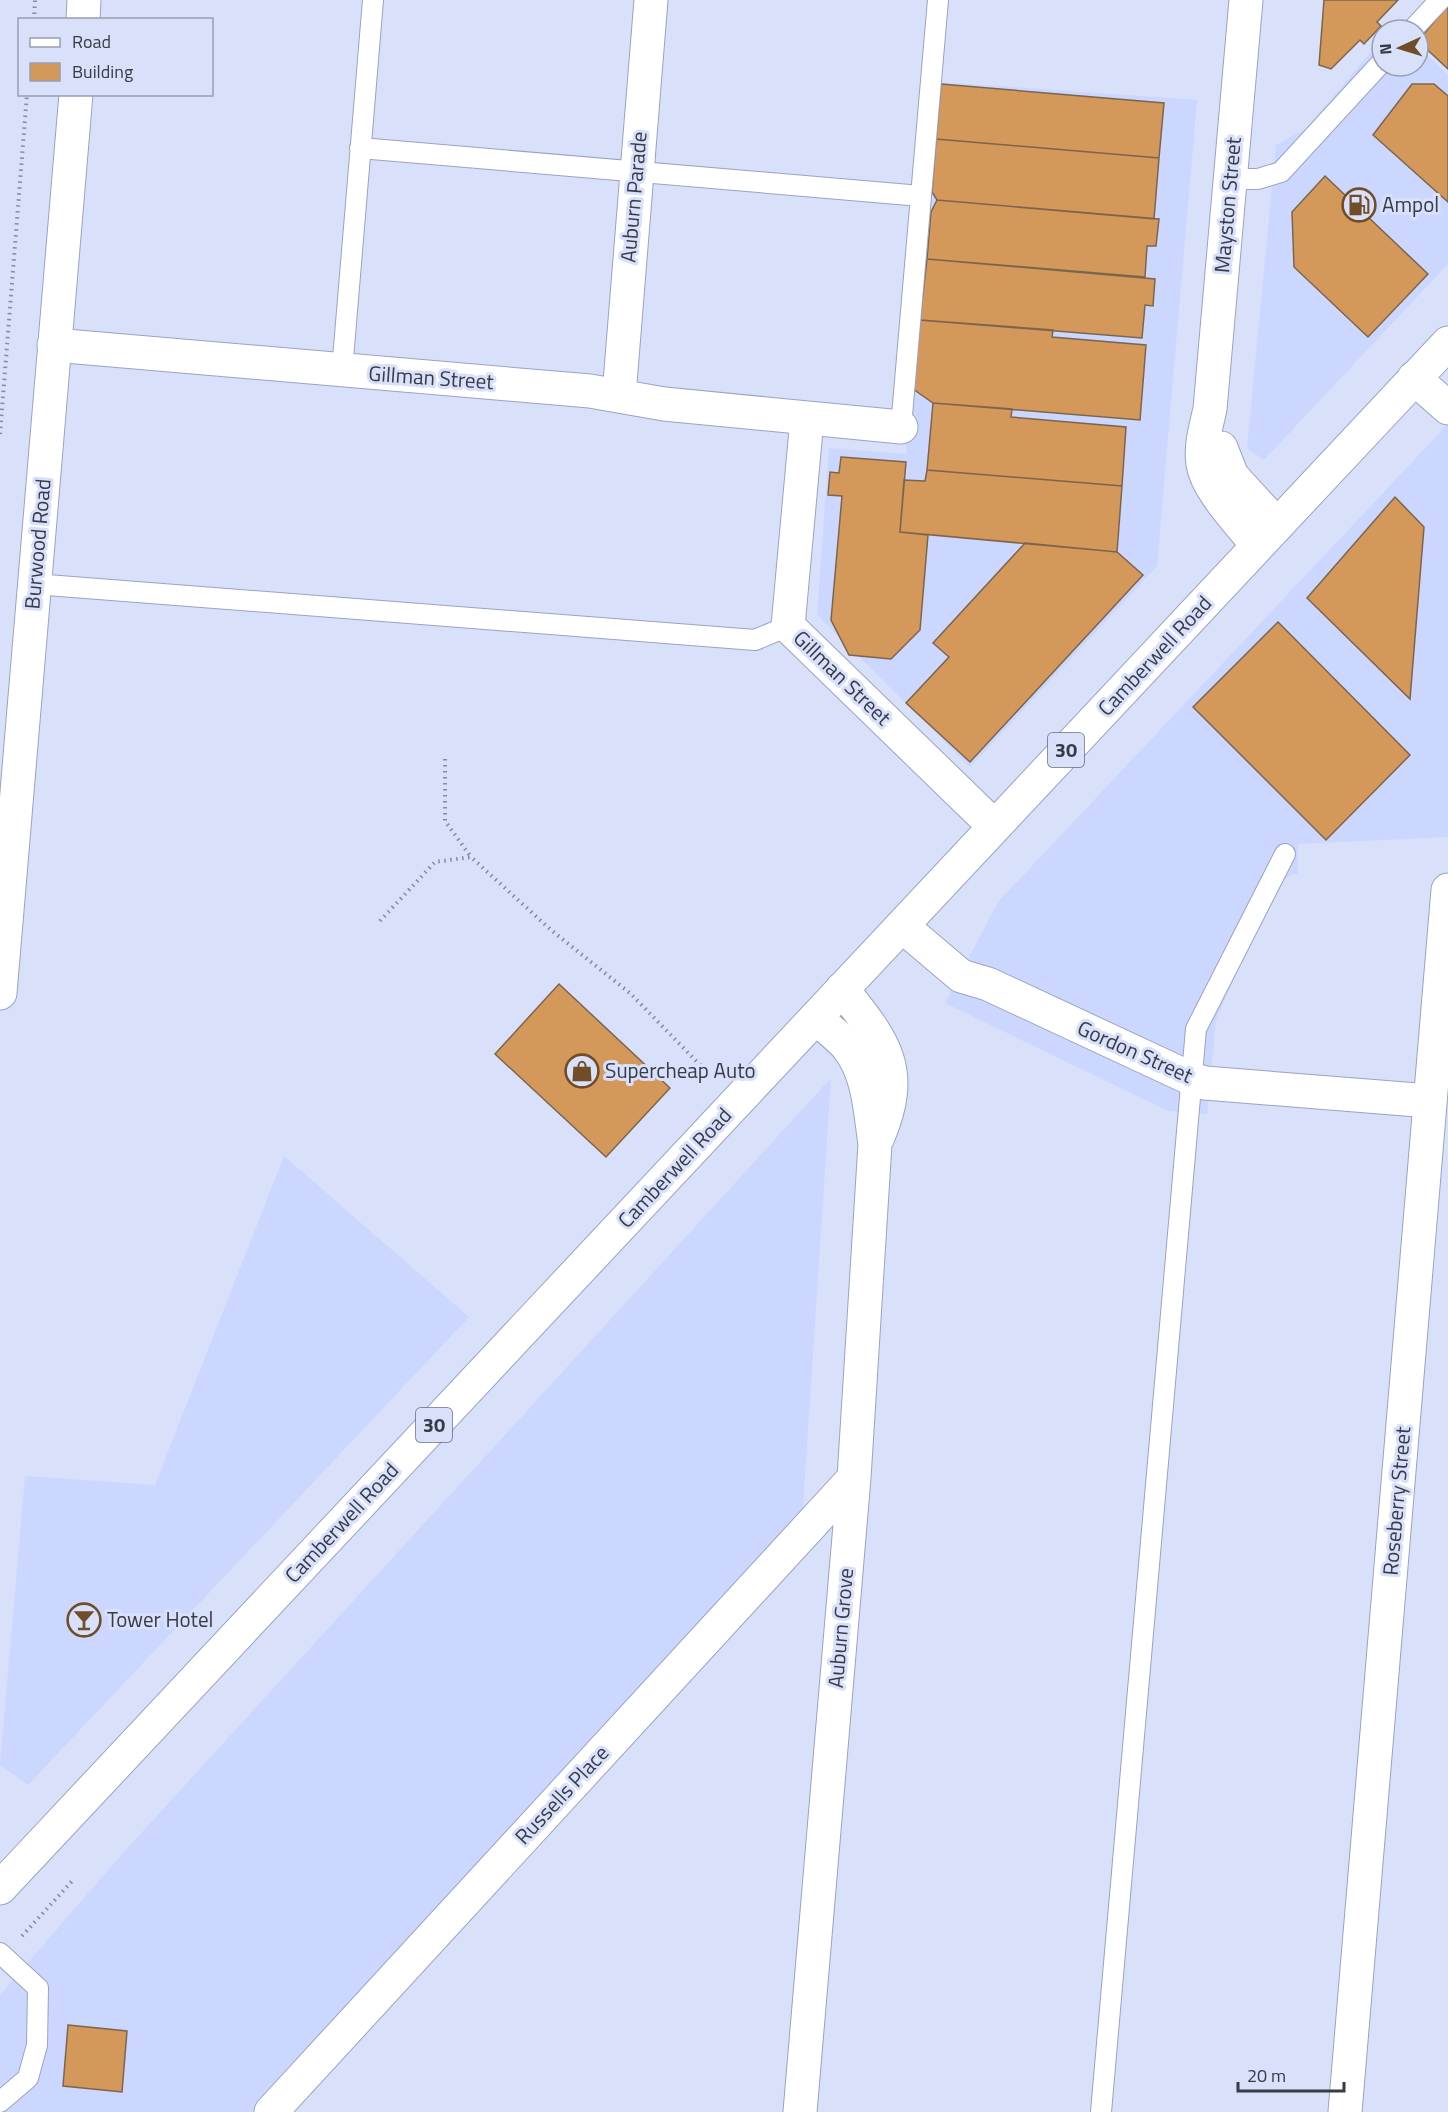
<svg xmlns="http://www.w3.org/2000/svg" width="1448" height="2112" viewBox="0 0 1448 2112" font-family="'Titillium Web',sans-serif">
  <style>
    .built { fill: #cbd7fe }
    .building { fill: #d4985a; stroke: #7c654e; stroke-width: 1.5 }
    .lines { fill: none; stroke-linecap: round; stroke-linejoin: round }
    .lane-casing { stroke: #9aa3c2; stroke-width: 22 }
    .street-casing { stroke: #9aa3c2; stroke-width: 35 }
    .secondary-casing { stroke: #9aa3c2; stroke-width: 35 }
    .primary-casing { stroke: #9aa3c2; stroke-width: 35 }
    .path { stroke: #858b9e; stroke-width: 4; stroke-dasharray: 1.5 4.5; stroke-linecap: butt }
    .lane { stroke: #fff; stroke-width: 20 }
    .street { stroke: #fff; stroke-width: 33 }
    .secondary { stroke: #fff; stroke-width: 33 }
    .primary { stroke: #fff; stroke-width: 33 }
    .labels { text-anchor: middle; stroke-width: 6; stroke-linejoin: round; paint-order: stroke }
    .shield { fill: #d8e0fa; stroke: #676c7d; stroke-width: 1.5 }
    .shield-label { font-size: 20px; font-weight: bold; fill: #373b48 }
    .street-label { font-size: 21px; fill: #373b48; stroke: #d8e0fa }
    .poi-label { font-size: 21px; fill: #373b48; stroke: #d8e0fa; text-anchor: start }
  </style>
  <rect width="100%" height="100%" fill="#d8e0fa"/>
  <!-- built -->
  <path class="built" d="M1382,39V66H1418V47L1448,74V264L1264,460L1247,448L1276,145L1306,129Z
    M940,82L1197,100L1157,566L970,767L817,615L829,448L906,454Z
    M1448,424V837L1298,844V874H1292L1275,886L1216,1020L1207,1114L1168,1111L945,1003L998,902Z
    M831,1078L802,1522L314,2041L259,2112H0V1995L123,1853Z
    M284,1156L469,1317L28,1785L0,1765L25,1476L155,1485Z"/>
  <!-- building -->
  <path class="building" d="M1324,0H1398L1377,22L1381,26L1364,44L1360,40L1331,69L1319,65Z
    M1448,5V69L1418,41Z
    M941,84L1164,103L1159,158L936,139Z
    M1412,84H1434L1448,96V202L1373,135Z
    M936,139L1159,158L1154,219L937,200L932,192Z
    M1325,176L1428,274L1368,337L1294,267L1292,212Z
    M937,200L1159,219L1156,246H1147L1145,277L927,259L931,212Z
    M927,259L1155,279L1153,306L1145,305L1142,338L920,320Z
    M920,320L1053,330L1052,337L1146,345L1140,420L933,403L913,389Z
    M933,403L1012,409L1011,417L1126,427L1122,486L927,470Z
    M841,457L906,462L900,532L928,535L920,630L891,659L849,655L831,620L842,496L828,495L830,472L839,473Z
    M927,470L1122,486L1117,552L900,532L904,480L925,481Z
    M1395,497L1424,527L1410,699L1307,598Z
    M1025,543L1117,552L1143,575L970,762L906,703L949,657L933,643Z
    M1278,622L1410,755L1326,840L1193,707Z
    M559,984L670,1088L606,1157L495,1054Z
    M68,2025L127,2031L122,2092L63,2086Z"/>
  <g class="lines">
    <defs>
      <path id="lane" d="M1412,30L1440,0
        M360,148L921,196
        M1231,179H1258L1281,172L1382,62
        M342,371L373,0
        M901,427L938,0
        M34,584L755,640L788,626
        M0,1953L38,1988L37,2045L28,2078L0,2102
        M1101,2112L1196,1029L1285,854"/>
      <path id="street" d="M1246,0L1210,409C1206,427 1200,446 1203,464C1207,490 1241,524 1257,545
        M54,345L590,391L664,404L901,427
        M1414,378L1448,408
        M619,395L651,0
        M807,419L788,626L994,826
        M1221,448L1232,476L1276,524
        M902,926L961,976L988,984L1192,1079L1205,1083L1430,1101
        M842,989C884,1042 907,1069 878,1137
        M271,2112L854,1478
        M800,2112L854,1478L875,1144C870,1111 869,1073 847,1046C838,1036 826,1027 816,1018
        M1345,2112L1448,890"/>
      <path id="secondary" d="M83,20L84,0
        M0,993L76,94"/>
      <path id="primary" d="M0,1888L1448,343"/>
    </defs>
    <!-- lane casing -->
    <use href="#lane" class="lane-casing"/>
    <!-- street casing -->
    <use href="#street" class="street-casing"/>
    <!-- secondary casing -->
    <use href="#secondary" class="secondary-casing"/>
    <!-- primary casing -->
    <use href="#primary" class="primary-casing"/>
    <!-- path -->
    <path class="path" d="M34,20L35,0
      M0,434L27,94
      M445,759V821L471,857
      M380,921L435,862L471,857L551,930L631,994L701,1066
      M22,1936L74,1879"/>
    <!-- lane -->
    <use href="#lane" class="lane"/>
    <!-- street -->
    <use href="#street" class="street"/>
    <!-- secondary -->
    <use href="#secondary" class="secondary"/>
    <!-- primary -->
    <use href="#primary" class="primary"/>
  </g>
  <!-- icons -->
  <defs>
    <symbol id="fuel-ring" viewBox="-11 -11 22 22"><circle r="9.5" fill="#d8e0fa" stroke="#704d27" stroke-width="1.5"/><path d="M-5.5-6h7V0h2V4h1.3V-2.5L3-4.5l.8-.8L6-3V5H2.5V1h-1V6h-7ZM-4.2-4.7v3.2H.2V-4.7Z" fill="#704d27"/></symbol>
    <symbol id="shop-ring" viewBox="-11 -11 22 22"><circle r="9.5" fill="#d8e0fa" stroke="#704d27" stroke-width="1.5"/><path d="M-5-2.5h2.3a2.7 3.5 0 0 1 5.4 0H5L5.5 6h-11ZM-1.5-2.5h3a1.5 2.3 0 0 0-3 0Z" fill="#704d27"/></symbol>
    <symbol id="bar-ring" viewBox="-11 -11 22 22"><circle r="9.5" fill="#d8e0fa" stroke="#704d27" stroke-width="1.5"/><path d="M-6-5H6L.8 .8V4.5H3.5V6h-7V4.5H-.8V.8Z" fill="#704d27"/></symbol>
  </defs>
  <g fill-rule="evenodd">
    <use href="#fuel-ring" x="1340" y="186" width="38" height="38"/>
    <use href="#shop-ring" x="563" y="1052" width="38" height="38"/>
    <use href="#bar-ring" x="65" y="1601" width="38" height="38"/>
  </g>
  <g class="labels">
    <!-- shield labels -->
    <g class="shield">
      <rect x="1048" y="733" width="36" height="34" rx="4.5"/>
      <rect x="416" y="1408" width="36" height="34" rx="4.5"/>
    </g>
    <g class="shield-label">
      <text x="1066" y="757">30</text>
      <text x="434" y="1432">30</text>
    </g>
    <!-- street labels -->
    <g class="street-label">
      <text transform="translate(634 197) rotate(-85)" y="7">Auburn Parade</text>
      <text transform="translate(1228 205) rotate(-85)" y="7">Mayston Street</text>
      <text transform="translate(431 378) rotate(4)" y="7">Gillman Street</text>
      <text transform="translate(38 544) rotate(-85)" y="7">Burwood Road</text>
      <text transform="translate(1155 656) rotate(-47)" y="7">Camberwell Road</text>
      <text transform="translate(842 678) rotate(44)" y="7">Gillman Street</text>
      <text transform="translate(1135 1052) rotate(24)" y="7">Gordon Street</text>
      <text transform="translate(675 1168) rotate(-47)" y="7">Camberwell Road</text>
      <text transform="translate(1397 1501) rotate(-85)" y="7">Roseberry Street</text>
      <text transform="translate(342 1523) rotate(-47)" y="7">Camberwell Road</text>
      <text transform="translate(841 1628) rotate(-85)" y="7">Auburn Grove</text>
      <text transform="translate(562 1795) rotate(-47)" y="7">Russells Place</text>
    </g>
    <!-- poi labels -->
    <g class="poi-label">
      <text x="1382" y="212">Ampol</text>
      <text x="605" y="1078">Supercheap Auto</text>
      <text x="107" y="1627">Tower Hotel</text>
    </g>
  </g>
  <!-- legend -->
  <rect x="18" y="18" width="195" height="78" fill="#d8e0fa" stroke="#989eb3" stroke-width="1.5"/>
  <rect x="30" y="38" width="30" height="9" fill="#ffffff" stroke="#989eb3" stroke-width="1.5"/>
  <text x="72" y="48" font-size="18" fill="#373b48">Road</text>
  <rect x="30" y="63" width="30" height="18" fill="#d4985a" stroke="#989eb3" stroke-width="1.5"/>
  <text x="72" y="78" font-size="18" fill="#373b48">Building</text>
  <!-- north arrow -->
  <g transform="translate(1400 48) rotate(266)"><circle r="28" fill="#d8e0fa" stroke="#989eb3" stroke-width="1.5"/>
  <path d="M0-4.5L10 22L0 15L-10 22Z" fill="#704d27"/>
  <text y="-9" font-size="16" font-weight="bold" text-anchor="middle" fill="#373b48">N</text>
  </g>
  <!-- scale -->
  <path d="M1238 2082v9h106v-9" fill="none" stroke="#373b48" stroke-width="3"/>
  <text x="1247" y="2082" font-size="18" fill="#373b48" stroke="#d8e0fa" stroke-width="4.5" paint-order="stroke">20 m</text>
</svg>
